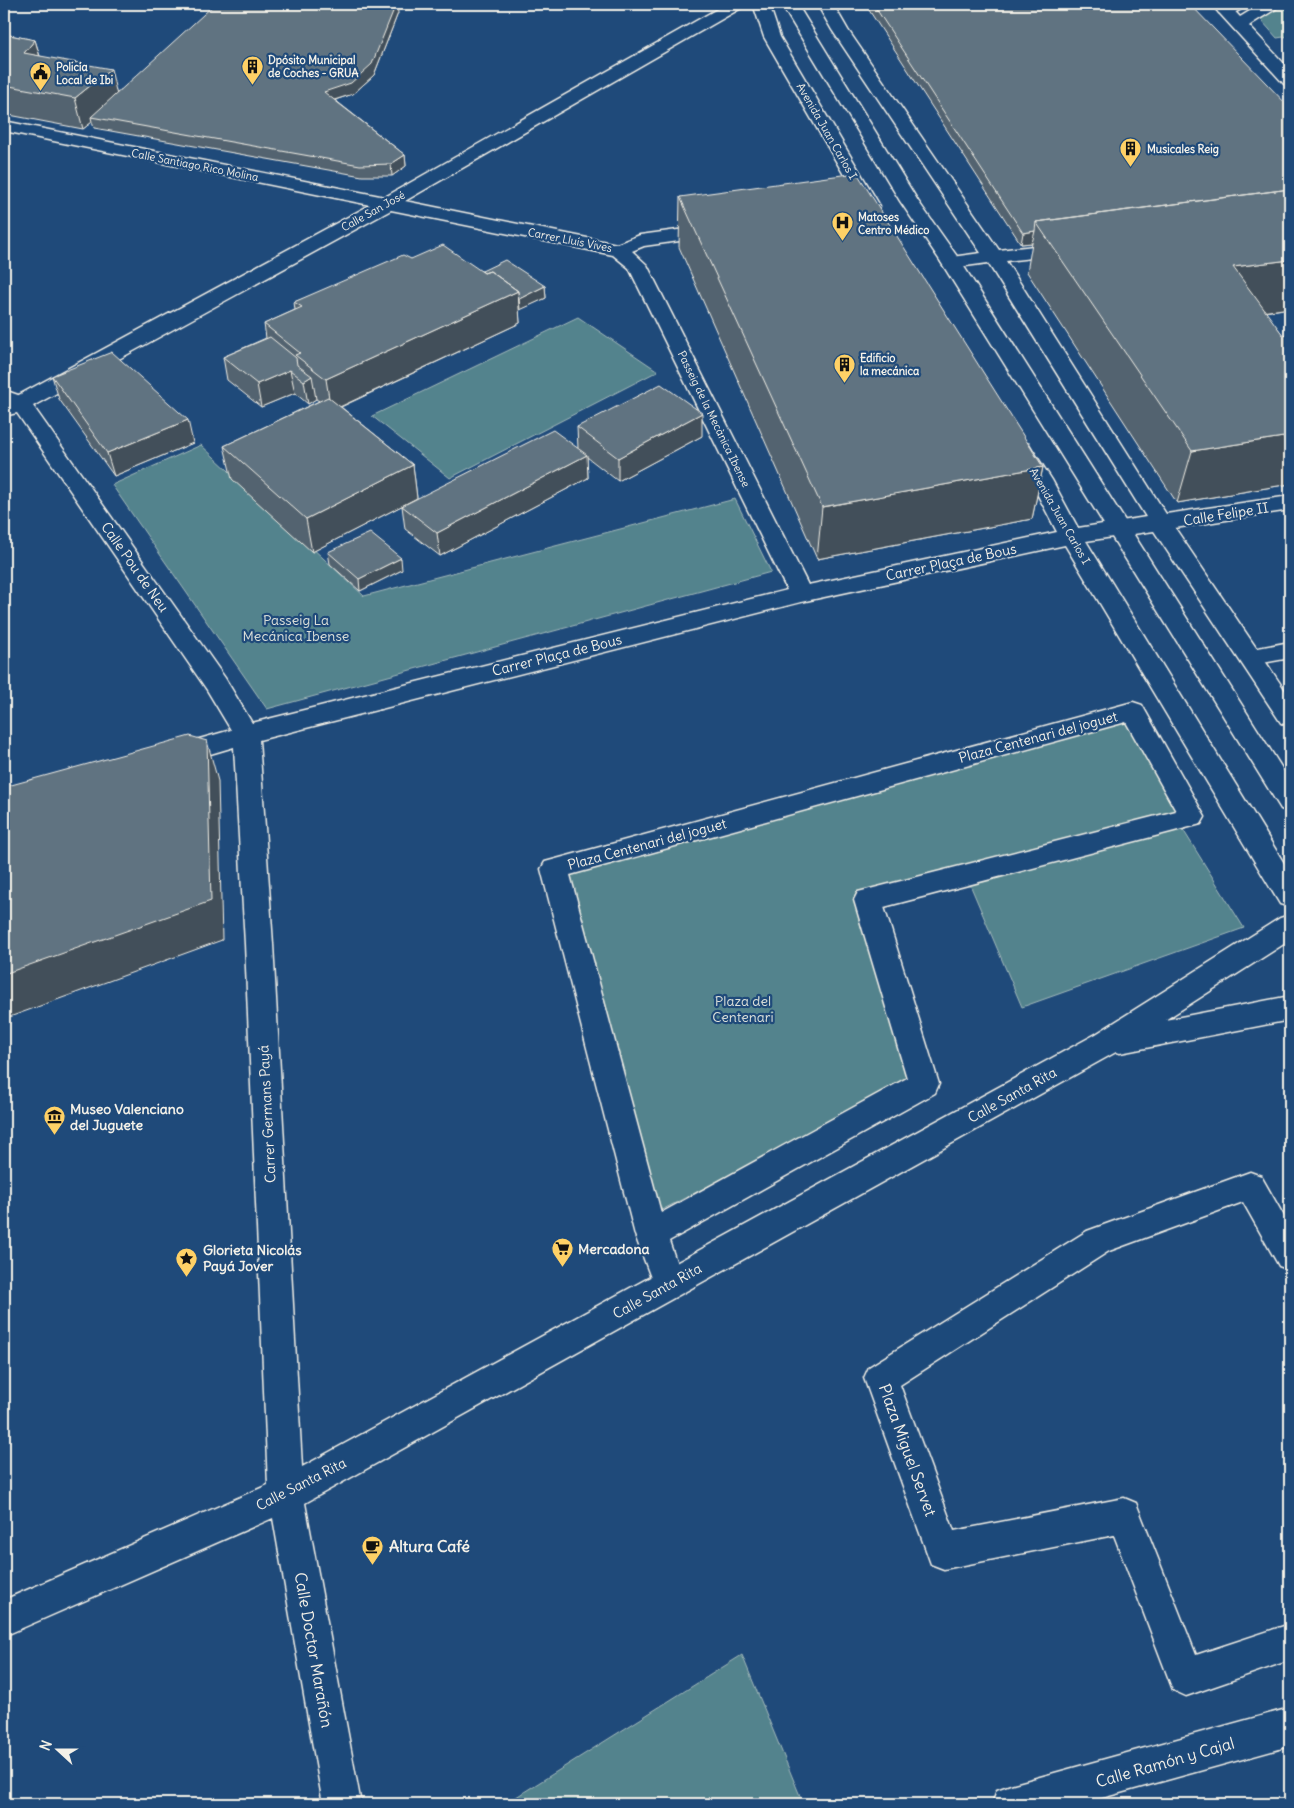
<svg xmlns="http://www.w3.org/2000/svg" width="1294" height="1808" viewBox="0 0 1294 1808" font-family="Delius,sans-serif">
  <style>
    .green { fill: #53838d; stroke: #a4baba }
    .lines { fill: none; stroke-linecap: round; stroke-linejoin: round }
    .pedestrian-casing { stroke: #f4f1e8; stroke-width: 3 }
    .minor-casing { stroke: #f4f1e8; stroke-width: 3 }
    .secondary-casing { stroke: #f4f1e8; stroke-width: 3 }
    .pedestrian { fill: #1f4a7a; fill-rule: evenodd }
    .minor { fill: #1f4a7a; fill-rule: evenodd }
    .secondary { fill: #1f4a7a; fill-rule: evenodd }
    .wall { fill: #53636f; stroke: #f4f1e8 }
    .shaded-wall { fill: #43505a; stroke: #f4f1e8 }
    .building { fill: #607381; stroke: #f4f1e8 }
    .labels { text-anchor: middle; stroke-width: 4.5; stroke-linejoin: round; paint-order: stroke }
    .far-poi-label { font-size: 11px; font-weight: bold; fill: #f4f1e8; stroke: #1f4a7a; text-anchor: start }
    .far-street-label { font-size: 11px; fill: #f4f1e8; stroke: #1f4a7a }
    .street-label { font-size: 14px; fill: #f4f1e8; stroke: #1f4a7a }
    .park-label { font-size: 14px; fill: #dce0da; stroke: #1f4a7a }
    .poi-label { font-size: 14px; font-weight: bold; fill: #f4f1e8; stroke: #1f4a7a; text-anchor: start }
    .near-street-label { font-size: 16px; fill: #f4f1e8; stroke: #1f4a7a }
    .near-poi-label { font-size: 16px; font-weight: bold; fill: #f4f1e8; stroke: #1f4a7a; text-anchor: start }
  </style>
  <rect width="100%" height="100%" fill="#1f4a7a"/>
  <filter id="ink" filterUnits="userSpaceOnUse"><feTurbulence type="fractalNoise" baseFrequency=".02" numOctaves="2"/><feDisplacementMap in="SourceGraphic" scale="10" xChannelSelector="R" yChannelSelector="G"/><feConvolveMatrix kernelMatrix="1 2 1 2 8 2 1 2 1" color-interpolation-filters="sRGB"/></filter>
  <g filter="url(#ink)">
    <!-- green -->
    <path class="green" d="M1274,4H1290V36L1277,38L1255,13Z
      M578,317L658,371L450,478L372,416Z
      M201,445L364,596L735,499L771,572L267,709L112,485Z
      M1133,711L1187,808L854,897L913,1081L646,1218L567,866Z
      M1182,828L1244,928L1022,1007L966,875Z
      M742,1655L803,1803L505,1804Z"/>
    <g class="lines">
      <defs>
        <path id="pedestrian" d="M1225,4H1246C1241,12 1228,16 1219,13L1217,10Z
          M4,390L29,399L32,404L29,409L21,410L4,404Z
          M1290,642V658L1251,665L1242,663L1239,657L1242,651Z
          M1133,702L1142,705L1201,810L1205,817L1201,824L884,907L939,1084L935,1093L669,1241L684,1284L679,1294L668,1299L657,1294L635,1235L541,869L545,862ZM1126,722L1176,811L858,892L854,900L907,1078L661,1213L570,875Z
          M1250,1172L1261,1176L1290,1227V1270L1279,1266L1243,1202L1109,1251L900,1385L954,1531L1124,1498L1136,1503L1196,1655L1290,1624V1660L1186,1696L1173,1690L1114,1535L944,1569L931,1564L864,1378L869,1367L1087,1231Z"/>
        <path id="minor" d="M726,4H745L743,7L405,201L617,244L640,235L715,225L722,227L725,231L722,235L644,246L632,251L647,265L808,585L1057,532L1030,480L1010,449L1013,444L1021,442L1029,444L1032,449L1052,480L1078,528L1146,517L988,263L951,268L944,266L941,262L944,258L981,253L832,30L817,4H833L848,30L999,250L1068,242L1075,244L1078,248L1075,252L1068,254L1006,261L1166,514L1290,496V510L1175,528L1290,698V726L1281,723L1154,531L1086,541L1290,873V907L1280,904L1065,545L801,602L259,740L273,944L302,1467L1096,1034L1280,918L1290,915V940L1165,1020L1290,996V1020L1120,1053L1116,1052L305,1503L361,1804H323L273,1518L4,1636V1600L268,1485L245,944L234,747L173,765L164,763L160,756L164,749L231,730L207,690L17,413L4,416V403L370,205L4,131V121L385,197ZM391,210L613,255L629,268L787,590L252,723L225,678L33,406Z
          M753,4H769L780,37L880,206L878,210L871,212L864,210L862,206L764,37Z
          M1211,4H1228L1240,17L1261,4H1281C1277,10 1256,20 1249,26L1290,70V85L1284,84Z
          M1290,1708V1746L1080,1804H992L997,1790L1011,1785Z"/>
        <path id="secondary" d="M781,4H797L918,201L961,262L1290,781V812L1281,809L941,262L900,201Z"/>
      </defs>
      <!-- pedestrian casing -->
      <use href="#pedestrian" class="pedestrian-casing"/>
      <!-- minor casing -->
      <use href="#minor" class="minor-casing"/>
      <!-- secondary casing -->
      <use href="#secondary" class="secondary-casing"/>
      <!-- pedestrian -->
      <use href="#pedestrian" class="pedestrian"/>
      <!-- minor -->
      <use href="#minor" class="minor"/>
      <!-- secondary -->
      <use href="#secondary" class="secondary"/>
    </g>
    <!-- wall -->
    <path class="wall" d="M79,4H102L97,7Z
      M865,4H1058L1290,108V308L1265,312L1283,335L1290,334V484L1177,503L1027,272L1032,243L1021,244Z
      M398,13L374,75L353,94L335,100L405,155L406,166L392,176H362L94,128L92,122L83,129L4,114V34L35,40L40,56L117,93Z
      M680,197L1043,467L1032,519L817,559L679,247Z
      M411,259L482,271L545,286L546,298L519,310L520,323L341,407L413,465L417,498L312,552L232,479L224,446L319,401L316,399L308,404L295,393L261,407L227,380L223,357L266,338L264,324L295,310L294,302Z
      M52,376L193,443L114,476L59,399Z
      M577,427L702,436L618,481L587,457L588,478L440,556L405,529L402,506L578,448Z
      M328,552L402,570L360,591L330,564Z"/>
    <!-- shaded-wall -->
    <path class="shaded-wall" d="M97,4H102L97,7Z
      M396,4H397L398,13L374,75L353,94L325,103L324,92Z
      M35,40L44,71L24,53Z
      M111,69L118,100L91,117L92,122L83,129L75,98Z
      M405,155L406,166L392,176L391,164Z
      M1035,231L1032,243L1021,244L1023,233Z
      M1290,260V308L1219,318L1233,267Z
      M545,286L546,298L520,310L519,299Z
      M518,291L520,323L331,411L326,379Z
      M290,370L295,393L261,407L257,384Z
      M312,376L316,399L308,404L304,381Z
      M702,413V436L618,481V458Z
      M188,420L193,443L114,476L107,453Z
      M1290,436V484L1177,503L1192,451Z
      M587,455L588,478L440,556L437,533Z
      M413,465L417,498L312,552L306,519Z
      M1043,467L1032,519L817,559L822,507Z
      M401,558L402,570L360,591L359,579Z
      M207,741L218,781L222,940L4,1019V974Z"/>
    <!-- building -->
    <path class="building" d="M215,4H396L372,64L351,83L324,92L405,155L391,164L360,165L91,117Z
      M873,4H1058L1068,7L1073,4H1190L1290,108V189L1036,222L1035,231L1023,233Z
      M4,34L35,40L24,53L111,69L75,98L4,85Z
      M857,173L1043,467L822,507L680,197Z
      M1290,189V260L1233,267L1283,335L1290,334V436L1192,451L1036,222Z
      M443,245L484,273L490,271L518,291L326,379L295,355L300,353L264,324L302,307L294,302L403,255L411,259Z
      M505,260L545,286L519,299L518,291L490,271L484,273L482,271Z
      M270,337L296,358L297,365L312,376L304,381L290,370L257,384L223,357Z
      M112,352L188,420L107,453L52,376Z
      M661,384L702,413L618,458L577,427Z
      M328,397L413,465L306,519L224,446Z
      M553,430L587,455L437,533L402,506Z
      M370,533L401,558L359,579L328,552Z
      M190,736L207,741L211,901L4,974V787Z"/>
  </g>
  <!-- icons -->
  <defs>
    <symbol id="building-pin" viewBox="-11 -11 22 30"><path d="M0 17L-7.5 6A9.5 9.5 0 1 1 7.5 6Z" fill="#ffd166" stroke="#1f4a7a"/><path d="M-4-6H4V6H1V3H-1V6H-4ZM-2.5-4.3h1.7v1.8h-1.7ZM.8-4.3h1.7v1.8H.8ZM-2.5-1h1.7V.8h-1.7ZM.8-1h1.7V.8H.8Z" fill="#111"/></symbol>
    <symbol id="civic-pin" viewBox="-11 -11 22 30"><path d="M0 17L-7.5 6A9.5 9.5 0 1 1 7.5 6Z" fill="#ffd166" stroke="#1f4a7a"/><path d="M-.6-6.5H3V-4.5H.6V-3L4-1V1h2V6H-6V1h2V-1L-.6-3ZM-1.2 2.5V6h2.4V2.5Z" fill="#111"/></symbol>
    <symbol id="hospital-pin" viewBox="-11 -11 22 30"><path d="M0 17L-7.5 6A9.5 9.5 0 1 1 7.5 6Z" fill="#ffd166" stroke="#1f4a7a"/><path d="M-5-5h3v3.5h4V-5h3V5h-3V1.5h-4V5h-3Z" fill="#111"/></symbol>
    <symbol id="museum-pin" viewBox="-11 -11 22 30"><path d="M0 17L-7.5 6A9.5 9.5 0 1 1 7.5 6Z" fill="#ffd166" stroke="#1f4a7a"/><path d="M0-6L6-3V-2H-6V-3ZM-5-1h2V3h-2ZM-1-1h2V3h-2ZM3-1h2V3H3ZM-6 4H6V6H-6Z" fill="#111"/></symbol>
    <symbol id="supermarket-pin" viewBox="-11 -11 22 30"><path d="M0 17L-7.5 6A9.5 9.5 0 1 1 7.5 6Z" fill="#ffd166" stroke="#1f4a7a"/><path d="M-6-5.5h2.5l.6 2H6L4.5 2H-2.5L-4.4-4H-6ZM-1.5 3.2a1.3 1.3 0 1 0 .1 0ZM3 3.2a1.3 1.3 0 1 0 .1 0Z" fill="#111"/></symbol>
    <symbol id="sight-pin" viewBox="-11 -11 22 30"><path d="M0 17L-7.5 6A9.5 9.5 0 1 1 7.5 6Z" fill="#ffd166" stroke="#1f4a7a"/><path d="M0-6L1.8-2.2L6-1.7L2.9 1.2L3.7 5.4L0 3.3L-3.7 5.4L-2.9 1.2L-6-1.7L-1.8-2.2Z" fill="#111"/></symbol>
    <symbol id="cafe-pin" viewBox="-11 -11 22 30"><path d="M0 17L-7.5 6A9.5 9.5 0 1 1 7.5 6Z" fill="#ffd166" stroke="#1f4a7a"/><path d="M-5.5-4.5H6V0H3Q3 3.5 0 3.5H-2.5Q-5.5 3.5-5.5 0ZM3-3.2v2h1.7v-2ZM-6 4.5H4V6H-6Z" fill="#111"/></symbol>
  </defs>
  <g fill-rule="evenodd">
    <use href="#building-pin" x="240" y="54" width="25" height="34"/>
    <use href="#civic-pin" x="28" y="60" width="25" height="34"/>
    <use href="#building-pin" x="1118" y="136" width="25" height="34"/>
    <use href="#hospital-pin" x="830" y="210" width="25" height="34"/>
    <use href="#building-pin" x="832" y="352" width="25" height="34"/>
    <use href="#museum-pin" x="42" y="1104" width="25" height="34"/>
    <use href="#supermarket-pin" x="550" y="1236" width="25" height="34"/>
    <use href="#sight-pin" x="174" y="1246" width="25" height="34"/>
    <use href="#cafe-pin" x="360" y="1534" width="25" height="34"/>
  </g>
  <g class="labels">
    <!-- far-poi labels -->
    <g class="far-poi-label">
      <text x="268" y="64">Dpósito Municipal<tspan x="268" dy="13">de Coches - GRUA</tspan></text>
      <text x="56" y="71">Policía<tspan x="56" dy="13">Local de Ibi</tspan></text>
      <text x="1147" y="153">Musicales Reig</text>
      <text x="858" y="221">Matoses<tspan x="858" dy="13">Centro Médico</tspan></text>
      <text x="860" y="362">Edificio<tspan x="860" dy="13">la mecánica</tspan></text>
    </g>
    <!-- far-street labels -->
    <g class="far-street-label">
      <text transform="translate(827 131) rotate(60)" y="4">Avenida Juan Carlos I</text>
      <text transform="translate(195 165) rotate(11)" y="4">Calle Santiago Rico Molina</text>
      <text transform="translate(373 211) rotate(-29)" y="4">Calle San José</text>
      <text transform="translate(570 240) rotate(11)" y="4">Carrer Lluís Vives</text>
      <text transform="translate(714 419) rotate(64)" y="4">Passeig de la Mecànica Ibense</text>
      <text transform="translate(1060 516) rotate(60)" y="4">Avenida Juan Carlos I</text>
    </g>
    <!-- street labels -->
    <g class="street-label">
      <text transform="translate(1226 514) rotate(-9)" y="5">Calle Felipe II</text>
      <text transform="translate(951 562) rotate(-12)" y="5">Carrer Plaça de Bous</text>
      <text transform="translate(135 567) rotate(55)" y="5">Calle Pou de Neu</text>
      <text transform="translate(557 655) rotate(-14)" y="5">Carrer Plaça de Bous</text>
      <text transform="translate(1038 737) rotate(-15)" y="5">Plaza Centenari del joguet</text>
      <text transform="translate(647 844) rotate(-15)" y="5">Plaza Centenari del joguet</text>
      <text transform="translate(1012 1095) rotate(-29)" y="5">Calle Santa Rita</text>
      <text transform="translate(267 1114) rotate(-93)" y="5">Carrer Germans Payá</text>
      <text transform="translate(657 1291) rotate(-29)" y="5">Calle Santa Rita</text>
      <text transform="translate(301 1484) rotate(-27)" y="5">Calle Santa Rita</text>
    </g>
    <!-- park labels -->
    <g class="park-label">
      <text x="296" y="625">Passeig La<tspan x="296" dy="16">Mecánica Ibense</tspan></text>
      <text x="743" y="1006">Plaza del<tspan x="743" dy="16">Centenari</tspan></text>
    </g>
    <!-- poi labels -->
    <g class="poi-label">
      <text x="70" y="1114">Museo Valenciano<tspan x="70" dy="16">del Juguete</tspan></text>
      <text x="578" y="1254">Mercadona</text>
      <text x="203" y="1255">Glorieta Nicolás<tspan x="203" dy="16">Payá Jover</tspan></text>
    </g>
    <!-- near-street labels -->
    <g class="near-street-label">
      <text transform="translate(908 1450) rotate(70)" y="6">Plaza Miguel Servet</text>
      <text transform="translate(314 1650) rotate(80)" y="6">Calle Doctor Marañón</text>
      <text transform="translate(1165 1762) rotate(-16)" y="6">Calle Ramón y Cajal</text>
    </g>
    <!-- near-poi labels -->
    <g class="near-poi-label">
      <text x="389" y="1552">Altura Café</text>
    </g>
  </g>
  <!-- margin -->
  <rect width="1294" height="1808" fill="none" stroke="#1f4a7a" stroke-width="20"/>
  <rect x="10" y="10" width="1274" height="1788" fill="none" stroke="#f4f1e8" stroke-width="2" filter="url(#ink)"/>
  <!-- north arrow -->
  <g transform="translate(58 1750) rotate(291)" stroke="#1f4a7a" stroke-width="4" paint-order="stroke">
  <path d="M0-4L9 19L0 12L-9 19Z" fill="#f4f1e8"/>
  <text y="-8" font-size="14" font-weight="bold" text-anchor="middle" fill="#f4f1e8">N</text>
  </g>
</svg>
